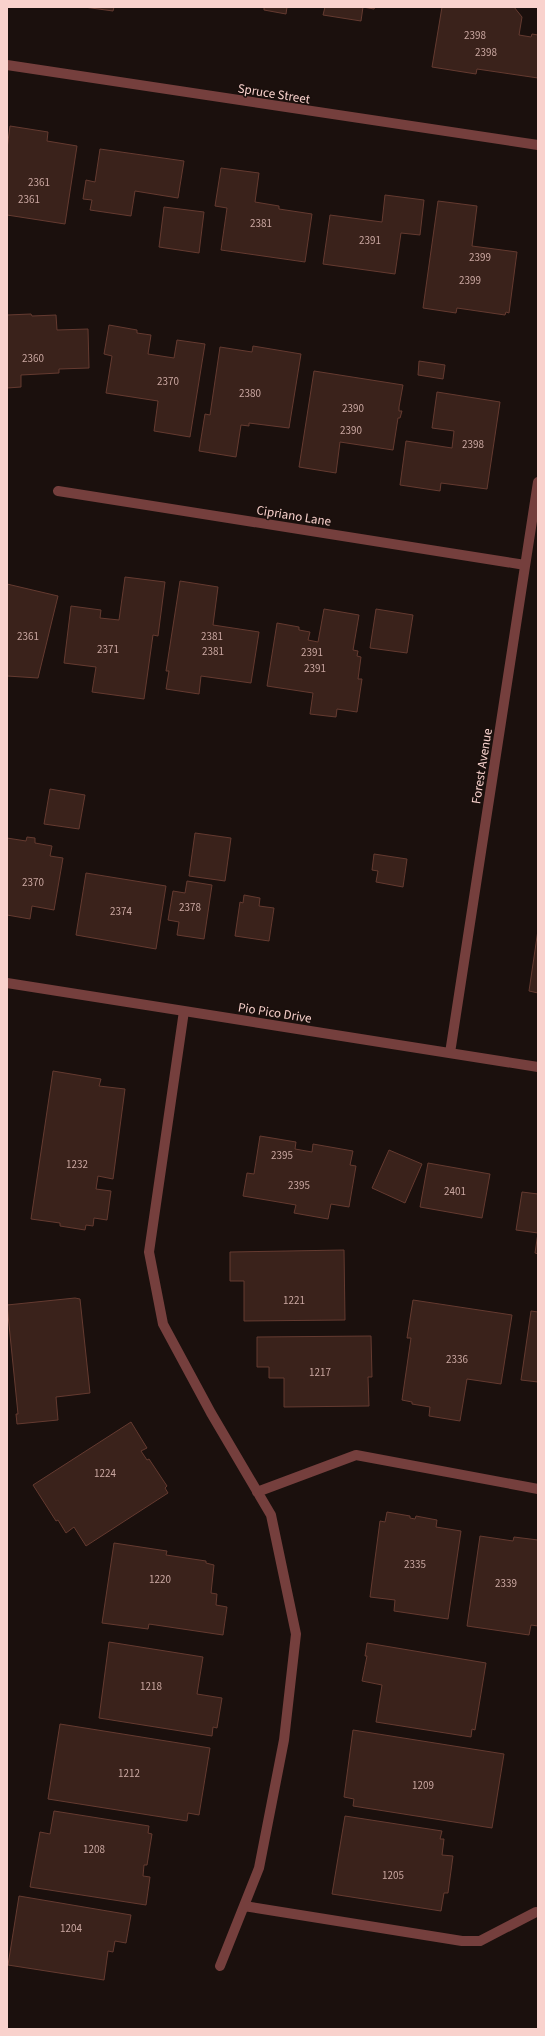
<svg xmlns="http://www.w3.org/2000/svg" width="545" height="2036" viewBox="0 0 545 2036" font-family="'Source Sans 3',sans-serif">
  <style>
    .building { fill: #3a221b; stroke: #643a30 }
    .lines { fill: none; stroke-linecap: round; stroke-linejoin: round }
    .minor { stroke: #753f3d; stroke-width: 10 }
    .labels { text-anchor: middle; stroke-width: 3; stroke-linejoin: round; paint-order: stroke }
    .number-label { font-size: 11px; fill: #c9a6a0 }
    .street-label { font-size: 13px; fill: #f9d2cd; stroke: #1b100d }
  </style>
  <rect width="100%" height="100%" fill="#1b100d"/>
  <!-- building -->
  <path class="building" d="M84,7H114L113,11Z
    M264,7H287L286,14L264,10Z
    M325,7H375L374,9L363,7L361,21L323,15Z
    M442,7H514L522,17L519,35L531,37L532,34L538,35V78L477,69L476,74L432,67Z
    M10,126L48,132L47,141L77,146L65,224L7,215V149Z
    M100,149L184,161L178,198L135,191L131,216L90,210L92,200L83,199L86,180L95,182Z
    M221,168L259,173L255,202L279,206V209L312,214L305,262L221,250L227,208L215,206Z
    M385,195L424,200L420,235L401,233L395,274L323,264L330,215L382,222Z
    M438,201L477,206L472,246L517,252L509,313L506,312L505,315L457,308L456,313L423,308Z
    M164,207L204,212L199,253L159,247Z
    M31,314L32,316L56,315L57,330L88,329L89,368L59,369V373L21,375V387L7,388V315Z
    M109,325L137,330V333L151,335L148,354L174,358L177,340L205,344L190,437L154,431L158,401L106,393L112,356L104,354Z
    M253,346L301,354L289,428L249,423V426L241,425L236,457L199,451L205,414L210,415L220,347L252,352Z
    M419,361L445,365L443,379L418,375Z
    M314,371L403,385L399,407V411H402L400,418H398L393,450L340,442L336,473L299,467Z
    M437,392L500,402L487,489L441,483L440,491L400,485L406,441L452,448L454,431L432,428Z
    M125,577L165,582L158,636L153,635L144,699L92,692L96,667L64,663L71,606L101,610L100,618L119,620Z
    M180,581L218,587L213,625L259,632L251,683L201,676L199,694L166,689L169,671H166Z
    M7,584L58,596L38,678L7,676Z
    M324,609L359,615L353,650L358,651L357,656L361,657L358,679H362L357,712L337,709L336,717L310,714L313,693L267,686L277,623L299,627V630L310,632L308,640L318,642Z
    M376,609L413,615L407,653L370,648Z
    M50,789L85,795L79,829L44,824Z
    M195,833L231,838L225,881L189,876Z
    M27,837L35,838V843L52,846L50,856L63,858L54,910L32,906L30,919L7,915V838L26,841Z
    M374,854L407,859L403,887L376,882L378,871L372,870Z
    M86,873L166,886L156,949L76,935Z
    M187,881L212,885L204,939L177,935L179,922L168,920L173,891L185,893Z
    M244,895L260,898L259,906L274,908L269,941L235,936L240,902L243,903Z
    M538,930V993L529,991Z
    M53,1071L101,1079L99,1086L125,1089L113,1179L98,1176L96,1189L111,1191L107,1220L94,1218L93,1226L86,1225L85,1230L60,1226V1223L31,1219Z
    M260,1136L296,1142L295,1149L312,1152L313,1144L353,1151L350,1165L356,1166L349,1207L331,1204L328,1219L294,1213L296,1205L243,1196L247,1173L254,1174Z
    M389,1150L422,1164L405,1203L372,1188Z
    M428,1163L490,1174L482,1218L420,1207Z
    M522,1192L538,1194V1254L535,1253L538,1233L516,1230Z
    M344,1250L345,1320L244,1321V1281H230V1252Z
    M75,1298L80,1299L90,1393L56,1397L58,1420L17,1424L16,1414H18L7,1305Z
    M413,1300L512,1315L501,1384L467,1379L460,1421L429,1416L430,1407L412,1404V1402L402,1400L411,1338H407Z
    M531,1311L538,1312V1382L521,1380Z
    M371,1336L372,1377H368L369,1406L284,1407V1378H269V1367H257V1337Z
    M131,1422L147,1448L141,1451L147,1460L149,1459L167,1486L165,1488L168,1493L86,1546L74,1527L66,1533L58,1520L56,1521L33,1485Z
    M387,1512L410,1516V1518L415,1519L416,1516L437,1520L436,1527L461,1531L448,1619L394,1611L395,1600L370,1597L380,1521L385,1522Z
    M480,1536L513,1541L514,1537L538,1540V1626L531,1625L529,1635L467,1626Z
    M114,1543L167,1551L166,1555L206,1561V1563L214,1565L211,1593L217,1594L216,1605L227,1607L223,1635L149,1624L148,1629L102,1623Z
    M109,1642L203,1657L197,1694L222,1698L217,1728L213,1727L212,1736L99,1718Z
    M367,1643L486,1663L475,1730L472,1729L471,1737L376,1722L382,1685L362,1681L367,1656H365Z
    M60,1724L210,1748L199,1815L188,1813L187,1821L48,1799Z
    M353,1730L504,1754L492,1828L353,1806L354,1799L344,1797Z
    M54,1811L149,1826L148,1833L152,1834L147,1865H144L143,1876L150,1877L146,1905L30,1887L40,1832L50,1834Z
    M345,1816L442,1831L440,1839H444L442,1855L453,1856L448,1893H444L441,1911L332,1894Z
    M19,1896L131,1915L126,1943L115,1941L113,1952L108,1951L104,1980L8,1965Z"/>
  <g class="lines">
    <!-- minor -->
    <path class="minor" d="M7,65L538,145
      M58,491L525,565
      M7,983L538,1067
      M184,1011L149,1252L163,1324L211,1413L271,1515L296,1634L284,1740L259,1868L220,1966
      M450,1053L538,482
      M257,1492L356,1455L538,1489
      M244,1906L462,1941H480L536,1912"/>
  </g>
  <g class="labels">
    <!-- number labels -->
    <g class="number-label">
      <text x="475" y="39">2398</text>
      <text x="486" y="56">2398</text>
      <text x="39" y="186">2361</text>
      <text x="29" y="203">2361</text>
      <text x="261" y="227">2381</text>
      <text x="370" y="244">2391</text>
      <text x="480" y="261">2399</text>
      <text x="470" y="284">2399</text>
      <text x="33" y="362">2360</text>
      <text x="168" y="385">2370</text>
      <text x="250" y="397">2380</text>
      <text x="353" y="412">2390</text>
      <text x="351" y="434">2390</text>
      <text x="473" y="448">2398</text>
      <text x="28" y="640">2361</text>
      <text x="212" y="640">2381</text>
      <text x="108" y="653">2371</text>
      <text x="213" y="655">2381</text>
      <text x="312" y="656">2391</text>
      <text x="315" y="672">2391</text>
      <text x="33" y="886">2370</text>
      <text x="190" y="911">2378</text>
      <text x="121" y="915">2374</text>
      <text x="282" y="1159">2395</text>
      <text x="77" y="1168">1232</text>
      <text x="299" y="1189">2395</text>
      <text x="455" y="1195">2401</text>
      <text x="294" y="1304">1221</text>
      <text x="457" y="1363">2336</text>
      <text x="320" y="1376">1217</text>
      <text x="105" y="1477">1224</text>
      <text x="415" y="1568">2335</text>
      <text x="160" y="1583">1220</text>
      <text x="506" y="1587">2339</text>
      <text x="151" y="1690">1218</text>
      <text x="129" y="1777">1212</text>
      <text x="423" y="1789">1209</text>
      <text x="94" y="1853">1208</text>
      <text x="393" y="1879">1205</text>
      <text x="71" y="1932">1204</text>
    </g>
    <!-- street labels -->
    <g class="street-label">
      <text transform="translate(274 93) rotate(9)" y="5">Spruce Street</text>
      <text transform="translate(294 515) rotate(9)" y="5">Cipriano Lane</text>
      <text transform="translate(481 766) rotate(-81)" y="5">Forest Avenue</text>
      <text transform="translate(275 1012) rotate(9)" y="5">Pio Pico Drive</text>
    </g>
  </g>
  <!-- border -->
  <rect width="545" height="2036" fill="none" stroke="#f9d2cd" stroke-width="16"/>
</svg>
